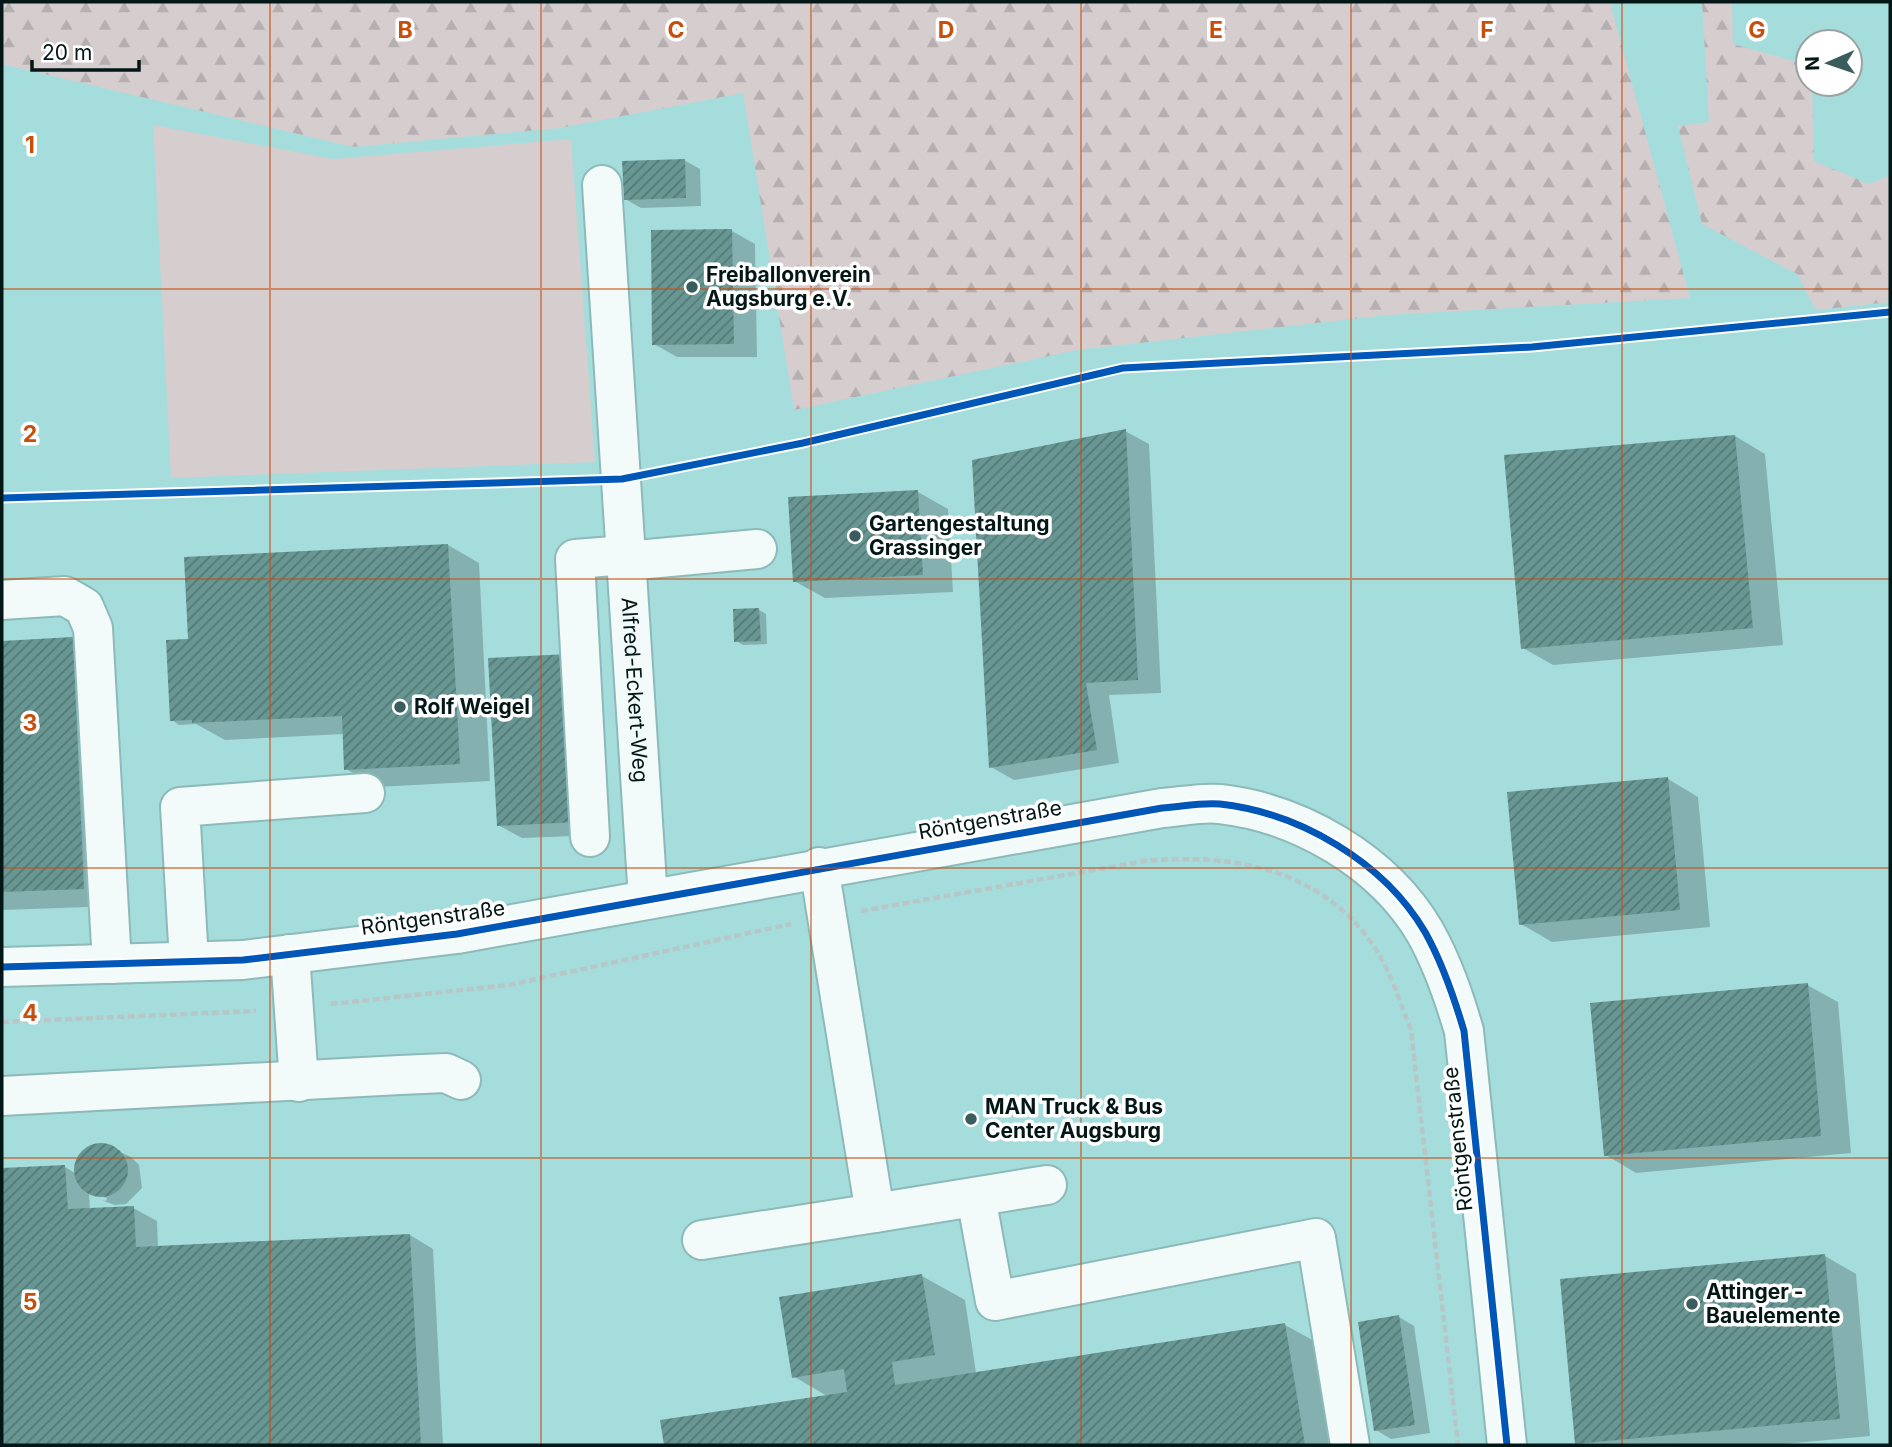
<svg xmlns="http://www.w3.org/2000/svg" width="1892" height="1447" viewBox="0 0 1892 1447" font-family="Inter,sans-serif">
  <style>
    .green { fill: #d6cdcf }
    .forest { fill: url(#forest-firs) }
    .shadow { fill: #0003 }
    .building { fill: url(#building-hatch) }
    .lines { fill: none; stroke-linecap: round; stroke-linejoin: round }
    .minor-casing { stroke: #8cbab9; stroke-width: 42 }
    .path { stroke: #b7c7c7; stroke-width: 4.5; stroke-dasharray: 7 3.5; stroke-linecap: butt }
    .minor { stroke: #f2fafa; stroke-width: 38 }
    .cycleway-casing { stroke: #fff; stroke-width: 11 }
    .cycleway { stroke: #0057b8; stroke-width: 7 }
    .grid { fill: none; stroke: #c64f0e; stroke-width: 2; stroke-opacity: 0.55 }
    .poi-dot { fill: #3b5c5c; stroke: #fff; stroke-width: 2.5 }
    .labels { text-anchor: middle; stroke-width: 7; stroke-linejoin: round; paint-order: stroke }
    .poi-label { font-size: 21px; font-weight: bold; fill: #021716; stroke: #fff; text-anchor: start }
    .street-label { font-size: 21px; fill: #021716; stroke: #fff }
    .grid-label { font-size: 23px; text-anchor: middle; font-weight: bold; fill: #c64f0e; stroke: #fff; stroke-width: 7; stroke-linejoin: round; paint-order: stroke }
  </style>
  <defs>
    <pattern id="forest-firs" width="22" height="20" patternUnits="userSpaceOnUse" patternTransform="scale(1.75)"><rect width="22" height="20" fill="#d6cdcf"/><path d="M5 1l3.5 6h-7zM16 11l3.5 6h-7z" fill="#b6afb1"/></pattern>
    <pattern id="building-hatch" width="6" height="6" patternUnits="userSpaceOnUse" patternTransform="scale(1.75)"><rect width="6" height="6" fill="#689692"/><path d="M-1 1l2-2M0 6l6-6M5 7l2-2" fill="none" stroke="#537976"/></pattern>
  </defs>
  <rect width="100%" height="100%" fill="#a5dddd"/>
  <!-- green -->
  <path class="green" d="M153,125L333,159L571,139L595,462L171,478Z"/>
  <!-- forest -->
  <path class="forest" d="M2,2H1610L1690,298L1387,315L1077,350L794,410L743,93L560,128L353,147L2,64Z
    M1702,2H1732L1733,44L1808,65V84H1812L1814,161L1869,184L1890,175V302L1816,310L1797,274L1702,224L1678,126L1709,122Z"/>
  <!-- shadow -->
  <path class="shadow" d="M684,160L700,169L701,206L641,208L625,199Z
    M732,231L755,244L757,357H677L654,344Z
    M1125,431L1149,444L1161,693L1109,695L1119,763L1014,780L991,767Z
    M1735,436L1765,454L1783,645L1553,665L1523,648Z
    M918,492L948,509L953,592L825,598L794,581Z
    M448,545L479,563L490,781L377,787L346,769L344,734L225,740L196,724L179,725L172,720L190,640Z
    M759,610L766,614L767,644L743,645L736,641Z
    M72,639L103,656L115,906L2,910V642Z
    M490,660L599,835L522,838L498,825Z
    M1668,779L1698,797L1710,927L1552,942L1521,924Z
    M1807,985L1838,1002L1851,1153L1636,1173L1606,1155Z
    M103,1144L131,1157L139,1165L142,1188L126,1204L115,1205L101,1200L106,1201L107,1198L89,1193L90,1210L133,1208L157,1221L158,1248L410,1235L433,1249L443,1445H2V1170L65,1167L75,1173L82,1152Z
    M1825,1256L1856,1274L1870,1436L1773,1445L1577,1443Z
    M922,1276L965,1300L976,1373L1285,1325L1316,1342L1332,1445H666L662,1422L827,1396L793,1376Z
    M1399,1317L1414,1326L1430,1433L1391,1439L1376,1430Z"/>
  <!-- building -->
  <path class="building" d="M685,159L686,198L624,200L622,161Z
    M732,229L734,344L652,345L651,230Z
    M1126,429L1138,680L1086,683L1097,750L989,768L972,460Z
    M1735,435L1753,628L1521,649L1504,455Z
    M918,490L923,575L793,582L788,497Z
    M448,544L460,764L344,770L342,716L192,723V720L170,721L166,640L188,639L184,557Z
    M759,608L761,641L734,642L733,609Z
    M73,637L84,889L2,892V641Z
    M569,654L577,822L497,826L488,658Z
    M1668,777L1680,910L1519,925L1507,792Z
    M1808,983L1821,1136L1604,1156L1590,1003Z
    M74 1170a27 27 0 1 1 54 0a27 27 0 1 1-54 0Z
    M65,1165L68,1209L134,1206L136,1247L410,1234L421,1445H2V1168Z
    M1825,1254L1840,1419L1575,1444L1560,1279Z
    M922,1274L935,1355L892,1362L895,1385L1285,1323L1305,1445H664L660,1420L847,1392L844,1369L792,1378L779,1297Z
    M1399,1315L1415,1425L1374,1431L1358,1322Z"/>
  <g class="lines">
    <defs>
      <g id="minor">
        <path id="s1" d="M602,185L648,899"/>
        <path d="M626,561L757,549"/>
        <path d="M2,600L65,596L84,607L93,628L112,964"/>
        <path d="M590,837L575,559L626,555"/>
        <path d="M290,954L299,1082"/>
        <path d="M189,961L180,807L365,793"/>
        <path d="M2,967L243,960L457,934L1162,808C1180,807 1201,802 1220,804C1300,813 1384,862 1425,932C1443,964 1454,997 1464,1031L1507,1445"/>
        <path d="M2,1096L400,1075L446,1073L461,1080"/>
        <path d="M976,1197L995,1301L1316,1238L1350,1445"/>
        <path d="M875,1213L1047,1185"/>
        <path d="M702,1240L875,1213L819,867"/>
      </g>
    </defs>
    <!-- minor casing -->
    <use href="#minor" class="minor-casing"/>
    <!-- path -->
    <path class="path" d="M861,911L1145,861C1235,853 1324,869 1377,951C1392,975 1400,1003 1411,1030L1458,1445
      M331,1004L509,985L791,924
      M2,1022L256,1011"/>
    <!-- minor -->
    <use href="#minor" class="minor"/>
    <defs>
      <path id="cycleway" d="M2,498L622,479L803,443L1123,368L1532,347L1890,312
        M2,967L243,960L457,934L1162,808C1180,807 1201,802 1220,804C1300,813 1384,862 1425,932C1443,964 1454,997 1464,1031L1507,1445"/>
    </defs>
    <!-- cycleway casing -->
    <use href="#cycleway" class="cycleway-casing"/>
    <!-- cycleway -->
    <use href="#cycleway" class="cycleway"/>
  </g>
  <!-- grid -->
  <path class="grid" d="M270,2V1445M541,2V1445M811,2V1445M1081,2V1445M1351,2V1445M1622,2V1445M2,289H1890M2,579H1890M2,868H1890M2,1158H1890"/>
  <!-- markers -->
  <g class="poi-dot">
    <circle cx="692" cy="287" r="7"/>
    <circle cx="855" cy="536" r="7"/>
    <circle cx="400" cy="707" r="7"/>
    <circle cx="971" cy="1119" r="7"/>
    <circle cx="1692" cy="1304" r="7"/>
  </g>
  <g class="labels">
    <!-- poi labels -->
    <g class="poi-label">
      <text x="706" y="282">Freiballonverein<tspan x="706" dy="24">Augsburg e.V.</tspan></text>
      <text x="869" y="531">Gartengestaltung<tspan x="869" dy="24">Grassinger</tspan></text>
      <text x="414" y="714">Rolf Weigel</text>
      <text x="985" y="1114">MAN Truck &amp; Bus<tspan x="985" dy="24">Center Augsburg</tspan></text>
      <text x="1706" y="1299">Attinger -<tspan x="1706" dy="24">Bauelemente</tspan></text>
    </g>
    <!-- street labels -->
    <g class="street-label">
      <text dy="7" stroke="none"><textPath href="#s1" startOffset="506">Alfred-Eckert-Weg</textPath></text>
      <text transform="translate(990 820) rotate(-10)" y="7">Röntgenstraße</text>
      <text transform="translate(433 918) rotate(-8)" y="7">Röntgenstraße</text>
      <text transform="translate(1458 1139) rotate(-96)" y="7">Röntgenstraße</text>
    </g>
  </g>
  <g class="grid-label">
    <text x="405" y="38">B</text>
    <text x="676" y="38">C</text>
    <text x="946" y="38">D</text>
    <text x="1216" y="38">E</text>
    <text x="1487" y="38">F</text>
    <text x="1757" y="38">G</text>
    <text x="30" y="153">1</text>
    <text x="30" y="442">2</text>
    <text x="30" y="731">3</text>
    <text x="30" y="1021">4</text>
    <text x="30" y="1310">5</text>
  </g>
  <!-- border -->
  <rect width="1892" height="1447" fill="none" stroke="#021716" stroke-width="7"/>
  <!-- north arrow -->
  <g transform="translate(1829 63) rotate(268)"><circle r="33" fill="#ffffff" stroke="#9aa2a2" stroke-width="2"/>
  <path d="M0-5L12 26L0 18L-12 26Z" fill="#3b5c5c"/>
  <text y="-10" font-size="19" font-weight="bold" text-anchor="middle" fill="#021716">N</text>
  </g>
  <!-- scale -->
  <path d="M32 60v10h107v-10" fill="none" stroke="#021716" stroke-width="3.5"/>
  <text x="42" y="60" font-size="21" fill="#021716" stroke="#ffffff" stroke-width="5" paint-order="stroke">20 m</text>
</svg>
